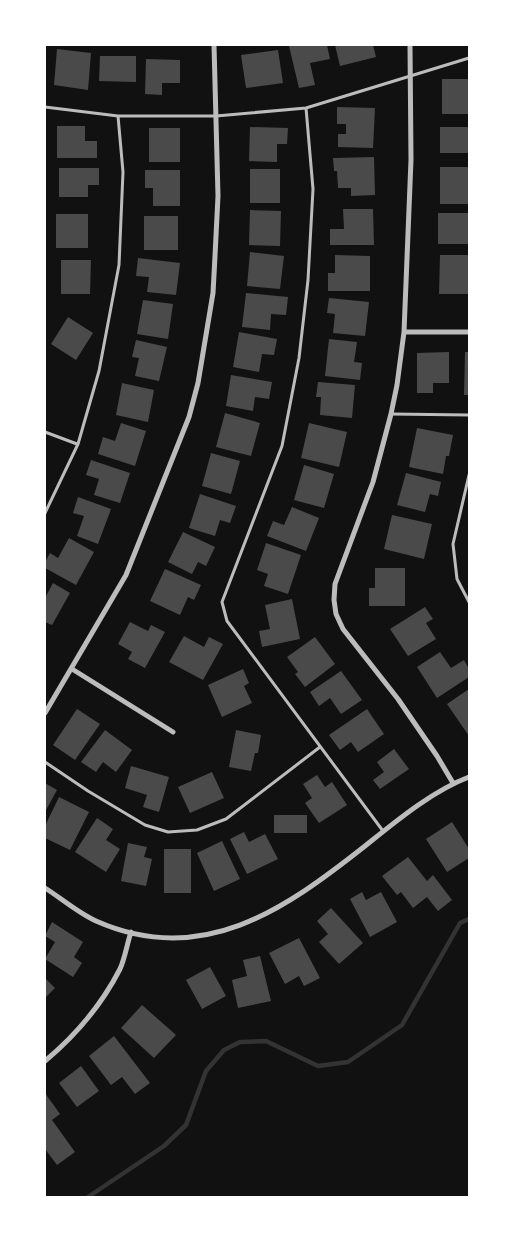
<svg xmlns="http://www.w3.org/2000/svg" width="514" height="1242" viewBox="0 0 514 1242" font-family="'Fira Sans',sans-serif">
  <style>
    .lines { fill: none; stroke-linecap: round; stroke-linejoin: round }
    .stream { stroke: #333; stroke-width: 4.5 }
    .building { fill: #4a4a4a }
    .service { stroke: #bcbcbc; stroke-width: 3 }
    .minor { stroke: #bcbcbc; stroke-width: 5 }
  </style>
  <rect width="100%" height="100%" fill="#111"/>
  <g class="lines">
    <!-- stream -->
    <path class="stream" d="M88,1197L164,1146L186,1125L206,1071L224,1050L240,1042L266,1041L318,1066L348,1062L402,1025L460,923L469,919"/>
  </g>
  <!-- building -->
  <path class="building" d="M293,45H327L330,59L310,63L315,85L299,88L289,46Z
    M335,45H373L376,57L340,66Z
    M57,49L91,53L88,90L54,85Z
    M278,50L283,83L246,88L241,55Z
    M100,56H136V82L99,81Z
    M146,59L180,60V83H162V95L145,94Z
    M442,79H469V114H442Z
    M337,107L375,108L373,148L338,147V134H346V124H337Z
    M57,126H85V141H97V158H57Z
    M250,127L288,128L287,144H277V162L249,161Z
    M440,127H469V153H440Z
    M149,128H180V162H149Z
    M374,157L375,195L351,196V188H338L337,171H334L333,158Z
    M440,167H469V204H440Z
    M59,168H99V185H88V197H59Z
    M250,169H280V203H250Z
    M145,170H180V206H153V188H145Z
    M343,209H373L374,245H330V229H344Z
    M250,210L281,211L280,246L249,245Z
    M438,213H469V244H438Z
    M56,214H88V248H56Z
    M144,216H178V250H144Z
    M250,252L284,256L280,289L247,286Z
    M335,255L370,256V291H328V273H335Z
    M440,255H469L468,294H439Z
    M138,258L180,263L176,295L147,292L149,277L136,276Z
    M61,260H91L90,294H61Z
    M246,293L288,297L286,315L271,314L270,330L242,327Z
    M329,298L369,302L365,336L333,333L335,314L327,313Z
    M143,300L173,304L168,339L137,334Z
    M68,317L93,333L76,360L51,344Z
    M239,332L277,339L274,355L262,354L259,372L233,367Z
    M329,339L357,342L354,362L362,363L360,380L325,376Z
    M136,340L167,347L159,381L135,376L139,358L132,357Z
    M449,352V383H433V393H417V353Z
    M465,352H469V395H464Z
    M231,375L272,382L269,399L255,397L253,411L226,406Z
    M318,382L355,385L352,418L320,415L321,397H316Z
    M122,383L154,390L148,422L116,415Z
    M225,413L260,423L251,456L216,447Z
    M121,423L146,431L135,466L98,454L103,437L115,441Z
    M309,423L347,432L339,467L301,458Z
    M417,428L453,435L449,456H446L443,474L409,467Z
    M211,453L240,461L231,494L202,486Z
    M91,460L130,473L120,503L94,495L99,479L86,475Z
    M304,465L334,474L324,508L294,500Z
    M406,473L441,482L438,496L430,494L425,512L397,505Z
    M200,494L236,506L230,523L220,520L215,536L189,528Z
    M78,497L111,509L98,544L77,536L84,516L73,513Z
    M292,507L319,518L306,551L267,536L273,521L284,525Z
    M392,515L432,524L424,559L384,549Z
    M183,532L215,547L206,566L198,562L192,574L168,562Z
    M69,538L94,552L76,585L45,568V562L50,553L58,558Z
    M266,543L301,555L288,594L264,586L268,574L257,570Z
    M375,568H405V606H369V588H375Z
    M165,569L201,585L194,600L188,597L180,615L150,601Z
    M53,583L70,593L52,625L45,622V598Z
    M292,599L300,639L262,647L259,631L270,629L265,605Z
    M425,607L433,619L426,623L436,639L408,656L390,629Z
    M130,622L148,631L151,625L165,632L145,668L128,659L132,652L118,644Z
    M184,636L204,647L209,637L223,644L203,680L169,662Z
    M315,637L335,664L305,687L295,674L298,672L287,657Z
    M440,652L451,668L464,660L469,669V677L437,698L417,667Z
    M243,669L249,683L244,686L252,703L222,717L208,685Z
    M341,671L362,700L341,714L330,698L319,706L310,692Z
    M469,689V736L447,704Z
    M77,709L100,724L75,760L53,745Z
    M367,709L384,734L358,752L351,742L340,750L329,735Z
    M105,730L132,750L116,772L103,762L96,772L81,762Z
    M236,730L261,735L258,753H255L251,771L229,767Z
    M394,749L409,769L380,789L373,780L384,772L377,762Z
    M131,766L169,777L159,812L143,807L147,795L125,788Z
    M212,772L224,798L190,813L178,787Z
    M317,775L325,787L332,782L347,805L319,823L305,803L312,798L303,784Z
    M45,783L57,790L45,812Z
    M59,797L89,812L70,850L45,838V826Z
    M274,815H307V833H274Z
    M97,818L113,829L106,840L120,849L106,872L75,852Z
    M452,822L469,849V858L447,872L426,839Z
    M244,832L249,842L265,834L278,859L247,874L230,839Z
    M222,841L240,879L214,891L197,853Z
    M128,843L147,847L144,857L152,859L146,886L121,881Z
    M164,849H191V893H164Z
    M408,857L427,881L433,875L452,900L438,911L427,897L413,908L401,892L397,895L382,876Z
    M362,892L366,900L381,892L397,922L370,937L350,899Z
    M331,908L363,943L339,964L319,942L328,934L317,921Z
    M52,922L83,942L74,957L82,963L73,977L45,959L55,942L45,936Z
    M299,938L320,978L304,986L299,976L285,984L269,953Z
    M260,956L271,1001L238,1008L232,980L247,976L243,960Z
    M210,967L226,996L202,1009L186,980Z
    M45,978L55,988L45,998Z
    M142,1005L176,1035L154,1058L121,1028Z
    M114,1036L150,1083L135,1094L122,1077L111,1085L89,1056Z
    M81,1066L99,1091L77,1107L59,1083Z
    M45,1093L60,1114L52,1120L75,1152L57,1165L45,1149Z"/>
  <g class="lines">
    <!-- service -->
    <path class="service" d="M45,107L118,116H216L306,108L469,58
      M306,108L313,189L308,280L299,358L282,446L222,602L227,621L383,831
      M391,414L469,415
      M45,432L77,444
      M469,475L453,544L457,579L469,602
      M45,513L78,444L99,371L119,265L123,172L118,116
      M45,762L88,791L145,825L168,832L197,830L226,819L320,747"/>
    <!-- minor -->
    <path class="minor" d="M410,45L411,160L404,332L397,385L391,414L373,482L335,584L334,600L336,614L343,629L398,699L437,756L453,783
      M404,332H469
      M72,669L173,732
      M45,713L126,575L189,417L198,383L213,293L215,256L218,196L214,45
      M45,888C61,898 78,913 96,921C202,968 284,910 365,846C395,822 432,791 469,777
      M45,1061C75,1036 102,1004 120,969C125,958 127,944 131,932"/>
  </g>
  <!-- border -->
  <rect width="514" height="1242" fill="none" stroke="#ffffff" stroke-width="92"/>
</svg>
